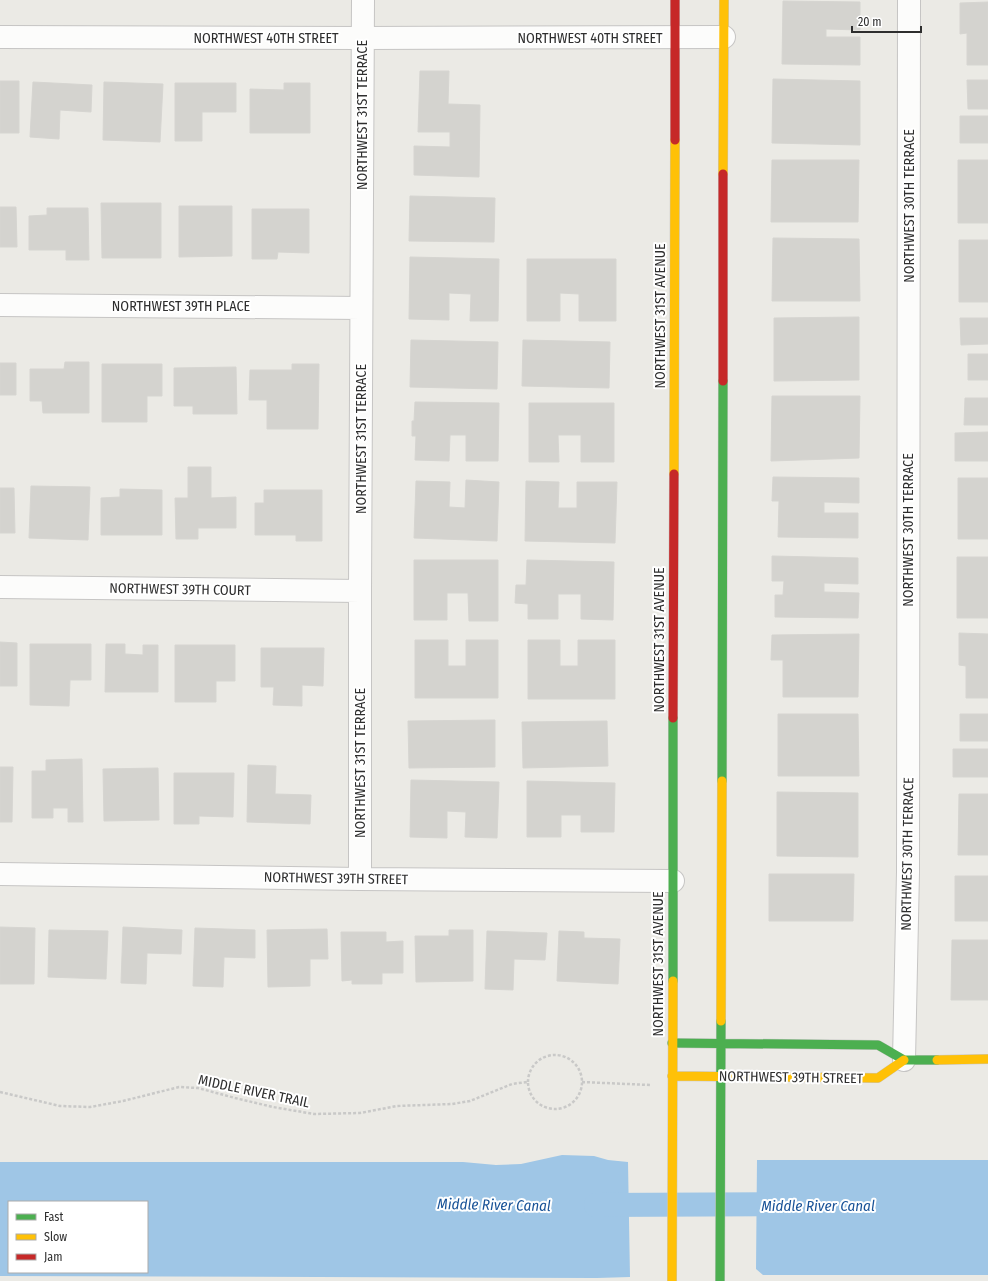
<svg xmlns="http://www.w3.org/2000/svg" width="988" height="1281" viewBox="0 0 988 1281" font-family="'Fira Sans Condensed',sans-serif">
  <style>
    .water { fill: #9fc6e6; fill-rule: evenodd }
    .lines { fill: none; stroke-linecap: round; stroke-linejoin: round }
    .canal { stroke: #9fc6e6; stroke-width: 24 }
    .building { fill: #d4d3cf; stroke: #d6d5d1 }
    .street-casing { stroke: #c6c5c4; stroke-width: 24 }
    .fast-casing { stroke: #c6c5c4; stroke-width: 10 }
    .slow-casing { stroke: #c6c5c4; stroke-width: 10 }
    .jam-casing { stroke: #c6c5c4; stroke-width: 10 }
    .path { stroke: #c9c9c8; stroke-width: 2.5; stroke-dasharray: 3 2; stroke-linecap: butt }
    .street { stroke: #fcfcfb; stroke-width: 22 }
    .fast { stroke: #4caf50; stroke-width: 9 }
    .slow { stroke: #ffc107; stroke-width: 9 }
    .jam { stroke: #c62828; stroke-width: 9 }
    .labels { text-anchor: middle; stroke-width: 4; stroke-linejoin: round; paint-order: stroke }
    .street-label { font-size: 14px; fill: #2e2e2e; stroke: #fff }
    .water-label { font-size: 15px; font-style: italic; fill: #185297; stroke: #fff }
  </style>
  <rect width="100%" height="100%" fill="#ebeae5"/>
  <!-- water -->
  <path class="water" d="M562,1155L594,1156L608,1160L628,1162L630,1277L597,1278L0,1276V1162H463L496,1165L521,1164ZM9,1202H147V1272H9Z
    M757,1160H988V1275H763L756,1269Z"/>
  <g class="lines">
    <!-- canal -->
    <path class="canal" d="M596,1205L789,1204"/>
  </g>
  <!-- building -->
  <path class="building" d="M783,1L860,2V30L826,29V37H860V65L782,64Z
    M988,2V65H967V33L960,34V3Z
    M420,71H449L448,104L480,105L479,177L414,175V146L450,147V132H418Z
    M773,79L860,81V145L772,143Z
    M967,80H988V109H968Z
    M0,81H19V133H0Z
    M33,82L92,85L91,112L60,110L59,139L30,137Z
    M104,82L163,84L160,142L103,140Z
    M175,83H236V112H202V141H175Z
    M284,83H310V133H250V89L284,90Z
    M960,116H988V143H960Z
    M772,160H859L858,222H771Z
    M958,160H988V223H958Z
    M410,196L495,198L494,242L409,241Z
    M101,203H161V258H102Z
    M179,206H232V256L179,257Z
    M0,207H16L17,247H0Z
    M47,208H88L89,260H66V250H29V216L47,215Z
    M252,209H309V253L278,252L277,259H252Z
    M773,238L859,239L860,301H772Z
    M959,240H988V302H959Z
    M410,257L499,259L498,321H470L471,294L449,293V320L409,319Z
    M527,259H616V321H579V294L560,293V321H527Z
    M859,317V380L774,381V318Z
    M960,318H988V344L961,345Z
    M411,340L498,342L497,389L410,387Z
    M523,340L610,342L609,388L522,386Z
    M968,354H988V380H968Z
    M65,362H89V413H43L42,401H30V369H64Z
    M0,363H16V395H0Z
    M102,364H162V396H147V422H102Z
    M292,364H319L318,429H267V400H249L250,370H292Z
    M236,367L237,414H193V406H174V368Z
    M772,396H860L859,458L771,461Z
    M965,398H988V425H964Z
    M415,402L499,403L498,461H466V435H450L449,461L415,460L416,436H412V421H414Z
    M529,403H614V462H581V435H558L559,462H529Z
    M988,432V461H955V433Z
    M188,467H211V498L236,497V528H198V539H176L175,498H188Z
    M773,477L859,478V503L824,502V513H858V538L778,537L779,501H772Z
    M958,478H988V539H958Z
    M466,480L499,482L497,541L414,538L416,481L450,482L449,507L465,508Z
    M526,481L559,482L558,508H577V482H617L615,543L525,541Z
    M31,486L90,487L88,540L29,538Z
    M0,488H14L15,533H0Z
    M120,489L162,490V535H101V498L120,497Z
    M264,490H322V541H296V535H255V503H264Z
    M772,556L858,558V584L824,583V592L859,593L858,618L775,617V595H783L784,581H772Z
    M957,557H988V618H957Z
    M414,560H498V621H469L468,593H447V620H414Z
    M527,560L614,562L613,620L581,619V594H558V619H528V604L515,603L516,585H526Z
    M959,633L988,634V698H966V666L959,665Z
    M859,634L858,697H783V660H771L772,635Z
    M415,640H448V666H466V640H498V698H415Z
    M528,640H560V666H578V640H615V699H528Z
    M0,642L17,643V686H0Z
    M30,644H91V680H70L69,706L30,705Z
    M106,644H125V654L143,655V645H158V692H105Z
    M175,645H235V681H216V702H175Z
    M261,648H324L323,686L302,685V706L273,705L274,687H261Z
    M778,714H858L859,776H778Z
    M960,714H988V741H960Z
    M495,720V767L409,768L408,721Z
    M607,721L608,766L523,768L522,722Z
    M953,749H988V777H953Z
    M82,759L83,822H68V808H53V818H32V771H46V760Z
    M248,765L276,766L275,794L311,795L310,824L247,822Z
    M0,767H13L12,822H0Z
    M158,768L159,820L104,821L103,769Z
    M174,773H234L233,817L199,816V824H174Z
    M411,780L499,782L497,838L465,837L466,812L447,811V838L410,837Z
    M527,781L615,783L614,832H581V815H561V837H527Z
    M777,792L858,793V857L777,856Z
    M959,794H988V855H958Z
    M769,874H854L853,921H769Z
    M955,876H988V921H955Z
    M0,927L35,928L34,984H0Z
    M123,927L182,930L181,954L147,953L146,984L121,983Z
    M195,928L255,930V958L224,957L223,987L193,986Z
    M327,929L328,959H310V986L268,987L267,930Z
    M49,930L108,931L106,979L48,977Z
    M449,930H473V981L416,982L415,936H449Z
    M487,931L547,933L545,960L514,959L513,990L485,989Z
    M559,931L584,932V938L620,939L618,984L557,981Z
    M341,932H386V942L403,941V973H382V984H352V980L342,981Z
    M952,940H988V1000H951Z"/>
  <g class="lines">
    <defs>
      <path id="street" d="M0,37L363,38L724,37
        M0,305L361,308
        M0,587L360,591
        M0,874L360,879L673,881
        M360,879V591L363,0
        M904,1060L908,872L909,0"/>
      <path id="fast" d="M722,781L723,381
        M673,981V718
        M672,1043L878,1045L904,1060H937
        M720,1281L721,1021"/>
      <path id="slow" d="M723,174L724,0
        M674,474L675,140
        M721,1021L722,781
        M937,1060L988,1059
        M672,1076L878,1078L904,1060
        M672,1281L673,981"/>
      <path id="jam" d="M675,140V0
        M723,381V174
        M673,718L674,474"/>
    </defs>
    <!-- street casing -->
    <use href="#street" class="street-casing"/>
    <!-- fast casing -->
    <use href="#fast" class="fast-casing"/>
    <!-- slow casing -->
    <use href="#slow" class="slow-casing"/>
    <!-- jam casing -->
    <use href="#jam" class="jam-casing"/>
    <!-- path -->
    <path class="path" d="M528 1082a27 27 0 1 1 54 0a27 27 0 1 1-54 0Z
      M582,1082L650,1085
      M0,1092L60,1106L90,1107L123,1101L179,1087L198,1088L235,1098L273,1107L314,1114L360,1113L397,1106L452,1104L470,1101L512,1084L527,1082"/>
    <!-- street -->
    <use href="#street" class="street"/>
    <!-- fast -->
    <use href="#fast" class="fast"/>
    <!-- slow -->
    <use href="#slow" class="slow"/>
    <!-- jam -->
    <use href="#jam" class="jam"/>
  </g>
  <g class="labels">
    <!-- street labels -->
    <g class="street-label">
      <text x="266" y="43">NORTHWEST 40TH STREET</text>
      <text x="590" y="43">NORTHWEST 40TH STREET</text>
      <text transform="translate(362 115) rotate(-90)" y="5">NORTHWEST 31ST TERRACE</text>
      <text transform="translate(909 206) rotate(-90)" y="5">NORTHWEST 30TH TERRACE</text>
      <text x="181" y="311">NORTHWEST 39TH PLACE</text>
      <text transform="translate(660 316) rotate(-90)" y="5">NORTHWEST 31ST AVENUE</text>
      <text transform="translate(361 439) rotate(-90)" y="5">NORTHWEST 31ST TERRACE</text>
      <text transform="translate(908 530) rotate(-90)" y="5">NORTHWEST 30TH TERRACE</text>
      <text transform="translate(180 589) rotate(1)" y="5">NORTHWEST 39TH COURT</text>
      <text transform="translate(659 640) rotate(-90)" y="5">NORTHWEST 31ST AVENUE</text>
      <text transform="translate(360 763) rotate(-90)" y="5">NORTHWEST 31ST TERRACE</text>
      <text transform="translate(907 854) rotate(-89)" y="5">NORTHWEST 30TH TERRACE</text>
      <text transform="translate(336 878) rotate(1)" y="5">NORTHWEST 39TH STREET</text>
      <text transform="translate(658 964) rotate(-90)" y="5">NORTHWEST 31ST AVENUE</text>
      <text transform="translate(791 1077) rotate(1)" y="5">NORTHWEST 39TH STREET</text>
      <text transform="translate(254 1091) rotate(12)" y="5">MIDDLE RIVER TRAIL</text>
    </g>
    <!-- water labels -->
    <g class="water-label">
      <text transform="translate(494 1205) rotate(1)" y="5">Middle River Canal</text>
      <text x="818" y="1211">Middle River Canal</text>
    </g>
  </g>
  <!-- legend -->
  <rect x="8" y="1201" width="140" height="72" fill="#ffffff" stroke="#ababab"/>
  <rect x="16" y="1214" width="20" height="6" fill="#4caf50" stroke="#ababab"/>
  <text x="44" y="1221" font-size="12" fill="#2e2e2e">Fast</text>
  <rect x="16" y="1234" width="20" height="6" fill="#ffc107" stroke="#ababab"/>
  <text x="44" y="1241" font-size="12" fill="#2e2e2e">Slow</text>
  <rect x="16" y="1254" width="20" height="6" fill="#c62828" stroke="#ababab"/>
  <text x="44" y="1261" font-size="12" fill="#2e2e2e">Jam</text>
  <!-- scale -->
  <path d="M852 26v6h69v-6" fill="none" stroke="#2e2e2e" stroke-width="2"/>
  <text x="858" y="26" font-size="12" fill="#2e2e2e" stroke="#ffffff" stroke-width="3" paint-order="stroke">20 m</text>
</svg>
